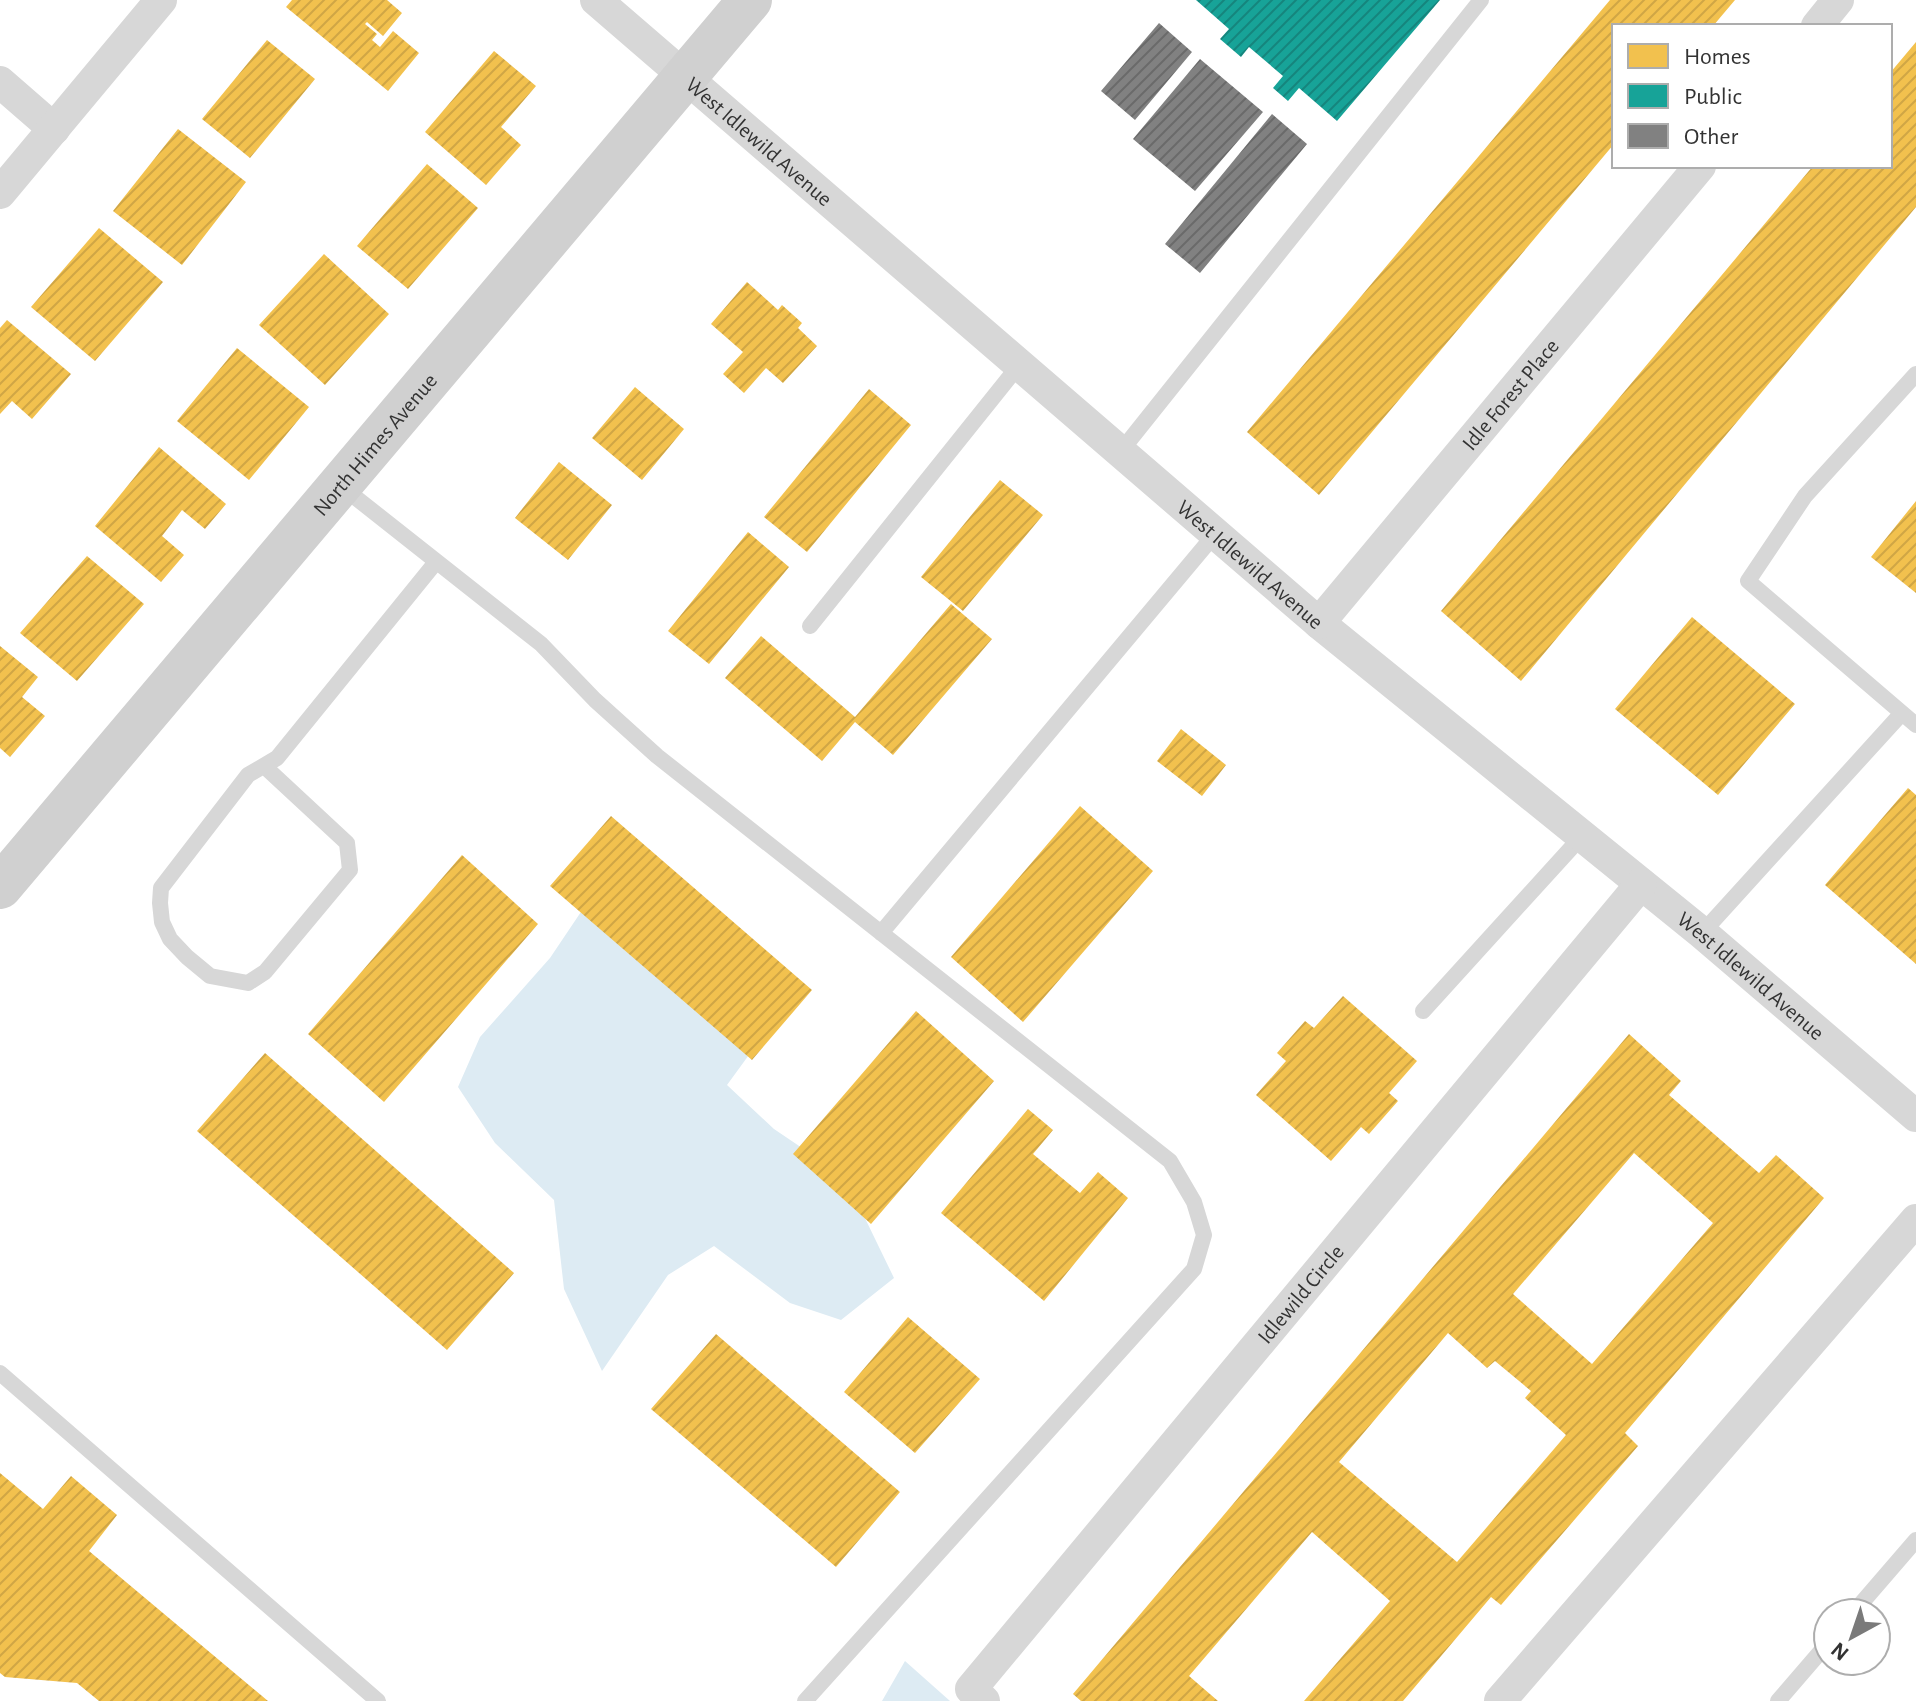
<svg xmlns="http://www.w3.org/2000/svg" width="1916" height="1701" viewBox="0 0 1916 1701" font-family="'Alegreya Sans',sans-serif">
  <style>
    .water { fill: #ddebf3 }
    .homes { fill: url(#homes-hatch); fill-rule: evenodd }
    .public { fill: url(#public-hatch) }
    .building { fill: url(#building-hatch) }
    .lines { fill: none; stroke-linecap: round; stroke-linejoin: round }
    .lane { stroke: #d7d7d7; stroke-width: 16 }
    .street { stroke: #d7d7d7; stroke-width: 32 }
    .secondary { stroke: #d0d0d0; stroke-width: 44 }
    .labels { text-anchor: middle; stroke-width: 8; stroke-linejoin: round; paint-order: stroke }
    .street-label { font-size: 22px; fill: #333; stroke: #fff }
  </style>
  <defs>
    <pattern id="homes-hatch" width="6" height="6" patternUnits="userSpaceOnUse" patternTransform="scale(2)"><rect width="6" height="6" fill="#f2c14e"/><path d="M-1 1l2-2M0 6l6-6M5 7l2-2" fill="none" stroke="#d0a645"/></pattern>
    <pattern id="public-hatch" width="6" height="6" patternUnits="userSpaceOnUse" patternTransform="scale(2)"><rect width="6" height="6" fill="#17a398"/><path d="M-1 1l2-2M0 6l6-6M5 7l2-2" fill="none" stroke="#15857d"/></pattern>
    <pattern id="building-hatch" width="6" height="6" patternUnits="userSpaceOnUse" patternTransform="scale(2)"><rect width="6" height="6" fill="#818181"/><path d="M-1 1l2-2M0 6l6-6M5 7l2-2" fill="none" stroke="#6a6a6a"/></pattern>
  </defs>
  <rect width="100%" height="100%" fill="#fff"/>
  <!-- water -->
  <path class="water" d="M591,897L762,1037L727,1085L774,1129L845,1177L894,1278L841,1320L790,1303L714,1246L668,1275L602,1371L564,1289L554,1200L495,1143L458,1087L480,1037L550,958Z
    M905,1661L950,1701H882Z"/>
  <!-- homes -->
  <path class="homes" d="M292,0H387L402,13L383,36L367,22L365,24L377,34L372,40L380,47L393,31L419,53L388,91L286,7Z
    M1610,0H1735L1713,26H1614V144L1319,495L1247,432Z
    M267,40L315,79L250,158L202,119Z
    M1916,42V207L1521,681L1441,611L1813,166H1890V73Z
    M494,51L536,86L501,127L521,145L486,185L425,132Z
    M178,129L246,182L182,265L113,211Z
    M427,164L478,208L408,289L357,246Z
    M99,228L163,282L95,361L31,307Z
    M324,254L389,314L325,385L259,325Z
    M747,282L778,310L782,305L802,323L798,328L817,346L783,383L766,368L744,393L723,374L743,352L711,324Z
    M7,320L71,374L32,419L12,401L0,414V328Z
    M237,348L309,407L249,480L177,421Z
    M635,387L684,429L642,480L592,438Z
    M869,389L911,425L807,552L764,517Z
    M159,447L226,504L205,529L182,510L162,536L184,555L161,582L95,526Z
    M559,462L612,505L568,560L515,518Z
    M1000,480L1043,515L963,611L921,577Z
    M1916,501V593L1871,557Z
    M748,532L789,567L709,664L668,631Z
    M87,556L144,604L77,681L20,633Z
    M951,604L992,639L893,755L855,722L822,761L725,678L761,636L855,717Z
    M1692,617L1795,704L1718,795L1615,709Z
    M0,646L38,677L22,697L45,716L10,757L0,748Z
    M1181,729L1226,765L1202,796L1157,761Z
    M1908,788L1916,795V964L1825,885Z
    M1080,806L1153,871L1023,1022L951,957Z
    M611,816L812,990L752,1060L550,886Z
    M462,855L538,924L384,1102L308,1034Z
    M1343,996L1417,1061L1389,1093L1398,1101L1369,1134L1361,1127L1331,1161L1256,1095L1286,1061L1277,1053L1305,1021L1314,1028Z
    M916,1011L994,1081L871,1224L793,1154Z
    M1629,1034L1681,1081L1669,1095L1759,1173L1776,1155L1824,1198L1625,1433L1638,1446L1501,1605L1491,1597L1403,1701H1304L1390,1601L1312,1532L1189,1676L1218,1701H1081L1073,1694ZM1634,1153L1713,1223L1592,1364L1513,1294ZM1448,1333L1487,1368L1495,1361L1531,1391L1525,1398L1566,1435L1457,1562L1339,1462Z
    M265,1053L514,1273L447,1350L197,1131Z
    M1028,1109L1053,1130L1033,1154L1080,1193L1098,1172L1128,1198L1044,1301L941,1213Z
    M908,1317L980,1379L915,1453L844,1392Z
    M716,1334L900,1492L836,1567L651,1409Z
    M0,1473L43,1509L71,1476L117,1515L89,1551L268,1701H99L77,1683L5,1677L0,1673Z"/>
  <!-- public -->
  <path class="public" d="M1196,0H1440L1337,121L1299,88L1288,101L1273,88L1283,76L1249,47L1241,57L1220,39L1229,29Z"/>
  <!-- building -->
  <path class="building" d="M1159,23L1192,52L1135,120L1101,91Z
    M1200,59L1263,112L1195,191L1133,139Z
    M1272,114L1307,144L1200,273L1165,244Z"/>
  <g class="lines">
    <!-- lane -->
    <path class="lane" d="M1121,451L1481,0
      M341,486L541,644L595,700L657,756L1170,1161L1194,1202L1204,1235L1194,1269L805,1701
      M810,626L1020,364
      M1902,713L1916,725
      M264,766L347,843L350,870L265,972L248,983L210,976L187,957L170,939L162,922L160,903L161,888L248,775L277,758L436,562
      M881,933L1216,533
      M1702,933L1902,713L1748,581L1805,496L1916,374
      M1423,1011L1583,835
      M0,1373L378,1701
      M1853,1613L1916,1540
      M1778,1701L1828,1643"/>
    <!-- street -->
    <g class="street">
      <path id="s1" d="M596,0L1319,623L1702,933L1916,1116"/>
      <path d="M1817,26L1838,0"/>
      <path d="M0,82L54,129"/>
      <path d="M0,193L161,0"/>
      <path id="s2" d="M1319,623L1700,166"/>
      <path id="s3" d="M984,1701L971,1689L1641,884"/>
      <path d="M1500,1701L1916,1220"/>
    </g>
    <!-- secondary -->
    <path class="secondary" id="s4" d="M0,887L750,0"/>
  </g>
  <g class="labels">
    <!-- street labels -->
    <g class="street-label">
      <text dy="8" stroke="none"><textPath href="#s1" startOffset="216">West Idlewild Avenue</textPath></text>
      <text dy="8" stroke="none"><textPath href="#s2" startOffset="298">Idle Forest Place</textPath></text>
      <text dy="8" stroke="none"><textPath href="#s4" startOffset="580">North Himes Avenue</textPath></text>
      <text dy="8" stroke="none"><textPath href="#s1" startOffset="864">West Idlewild Avenue</textPath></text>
      <text dy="8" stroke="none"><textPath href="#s1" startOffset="1512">West Idlewild Avenue</textPath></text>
      <text dy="8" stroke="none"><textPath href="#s3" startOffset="532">Idlewild Circle</textPath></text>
    </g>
  </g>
  <!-- legend -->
  <rect x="1612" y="24" width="280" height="144" fill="#ffffff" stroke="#adadad" stroke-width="2"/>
  <rect x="1628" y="44" width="40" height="24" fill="#f2c14e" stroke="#adadad" stroke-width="2"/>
  <text x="1684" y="64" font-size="24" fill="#333333">Homes</text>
  <rect x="1628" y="84" width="40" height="24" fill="#17a398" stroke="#adadad" stroke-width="2"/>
  <text x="1684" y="104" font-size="24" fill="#333333">Public</text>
  <rect x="1628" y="124" width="40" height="24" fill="#818181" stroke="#adadad" stroke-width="2"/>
  <text x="1684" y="144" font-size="24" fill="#333333">Other</text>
  <!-- north arrow -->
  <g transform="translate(1852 1637) rotate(220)"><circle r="38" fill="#ffffff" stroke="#adadad" stroke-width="2"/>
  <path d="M0-6L14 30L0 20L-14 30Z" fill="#7a7a7a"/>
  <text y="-12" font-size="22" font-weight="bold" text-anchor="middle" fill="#333333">N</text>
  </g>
</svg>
